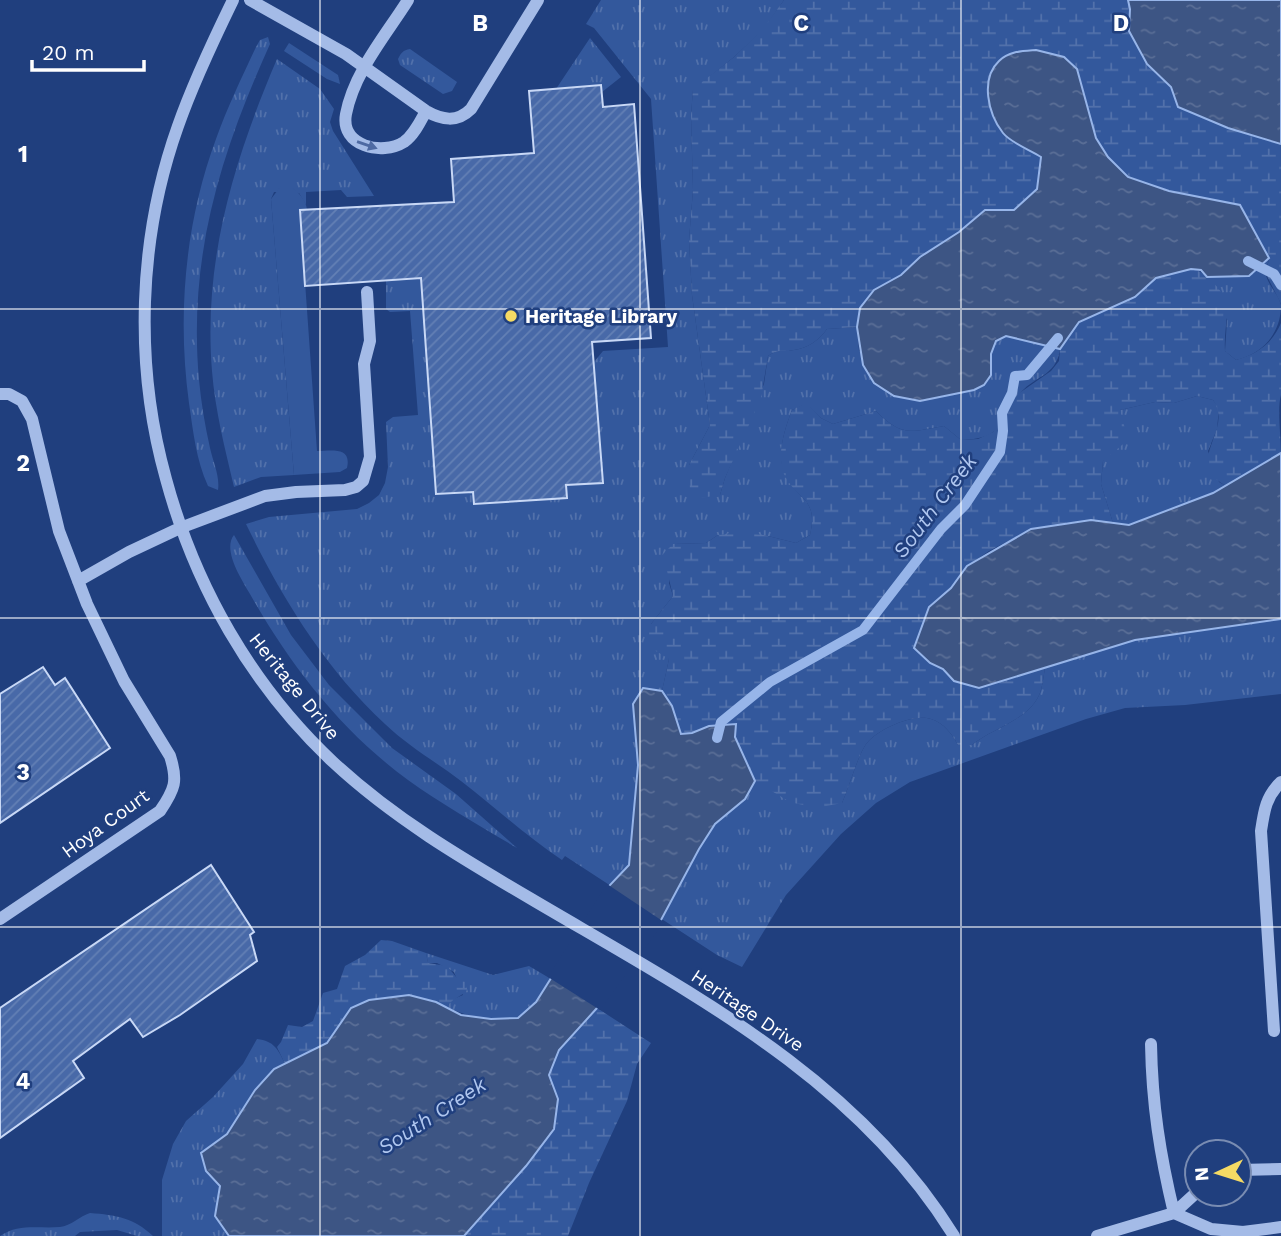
<svg xmlns="http://www.w3.org/2000/svg" width="1281" height="1236" viewBox="0 0 1281 1236" font-family="'Work Sans',sans-serif">
  <style>
    .grass { fill: url(#grass-tufts) }
    .wetland { fill: url(#wetland-marsh) }
    .garden { fill: #33589c }
    .water { fill: url(#water-ripples); stroke: #97b5e9; stroke-width: 2 }
    .pier { fill: #203f7e }
    .lines { fill: none; stroke-linecap: round; stroke-linejoin: round }
    .stream { stroke: #97b5e9; stroke-width: 10 }
    .building { fill: url(#building-hatch); stroke: #c8d8f6; stroke-width: 2 }
    .minor { stroke: #a4bbe7; stroke-width: 12 }
    .oneway { fill: #4e6aa3 }
    .grid { fill: none; stroke: #fff; stroke-width: 2; stroke-opacity: 0.55 }
    .poi-dot { fill: #f5da64; stroke: #203f7e; stroke-width: 2.5 }
    .labels { text-anchor: middle; stroke-width: 5; stroke-linejoin: round; paint-order: stroke }
    .poi-label { font-size: 19px; font-weight: bold; fill: #fff; stroke: #203f7e; text-anchor: start }
    .street-label { font-size: 19px; fill: #fff; stroke: #203f7e }
    .water-label { font-size: 21px; font-style: italic; fill: #afc6ef; stroke: #203f7e }
    .grid-label { font-size: 23px; text-anchor: middle; font-weight: bold; fill: #fff; stroke: #203f7e; stroke-width: 5; stroke-linejoin: round; paint-order: stroke }
  </style>
  <defs>
    <pattern id="grass-tufts" width="24" height="20" patternUnits="userSpaceOnUse" patternTransform="scale(1.75)"><rect width="24" height="20" fill="#33589c"/><path d="M3 7l-1-3M5 7V3M7 7l1-3M15 17l-1-3M17 17v-4M19 17l1-3" fill="none" stroke="#5271ab"/></pattern>
    <pattern id="wetland-marsh" width="20" height="14" patternUnits="userSpaceOnUse" patternTransform="scale(1.75)"><rect width="20" height="14" fill="#33589c"/><path d="M1 5h8M5 5V1M11 12h8M15 12V8" fill="none" stroke="#5271ab"/></pattern>
    <pattern id="water-ripples" width="26" height="14" patternUnits="userSpaceOnUse" patternTransform="scale(1.75)"><rect width="26" height="14" fill="#3d5584"/><path d="M2 4q2-2 4 0t4 0M15 11q2-2 4 0t4 0" fill="none" stroke="#5a6e96"/></pattern>
    <pattern id="building-hatch" width="6" height="6" patternUnits="userSpaceOnUse" patternTransform="scale(1.75)"><rect width="6" height="6" fill="#4869a8"/><path d="M-1 1l2-2M0 6l6-6M5 7l2-2" fill="none" stroke="#6380b5"/></pattern>
  </defs>
  <rect width="100%" height="100%" fill="#203f7e"/>
  <!-- grass -->
  <path class="grass" d="M601,0H784L763,30L734,57L693,90L691,115L693,190L689,240L692,295L710,425L689,465L720,495L725,478L764,384L768,356C780,348 781,353 794,350C808,348 819,340 827,329L857,327L859,351L961,391L974,390L991,375V354L996,341L1006,336L1060,349C1056,378 1033,375 1018,396C1010,407 1004,423 993,432C984,439 972,439 961,440L944,426C910,432 902,437 876,411L833,424L821,418L806,404L792,410C785,428 776,455 785,474C796,500 819,497 810,535L796,543L764,535H718L706,543L674,544L669,583L673,596L651,624L669,659L662,691L688,734L709,726L736,724L842,803C848,790 859,752 867,743C878,729 914,713 931,719C944,723 952,734 958,745H972C993,727 1032,720 1041,690C1043,682 1044,674 1045,667L1135,640L1281,619V694L1185,705L1125,708L1086,719L910,782L876,803L841,834L786,895L742,967L717,955L565,856L562,860C526,836 495,807 461,781C436,762 408,746 385,724C324,667 282,598 246,524L269,517L357,509L369,503L379,495L385,483L388,467L386,422L393,417L418,415L410,311L390,312L386,309V280L421,278L436,494L473,492L474,504L566,498V485L602,482L594,362L603,351L668,347L651,99L594,28L586,24Z
    M268,37L270,44C220,155 188,257 199,380C201,402 205,426 210,448C213,462 220,476 218,490L208,486C196,460 193,430 189,403C177,315 185,223 216,139C227,108 242,77 256,47L260,40Z
    M590,38L621,77L602,92L601,85L556,89Z
    M289,43L338,75L340,84L327,79L284,51Z
    M410,49L457,82L452,91L443,94L400,65L398,59C401,53 403,50 410,49Z
    M277,59L320,89L334,109L330,122L333,131L374,196L347,197L341,190L306,192V205L299,193L274,192L271,199L294,475L261,477L234,487C225,449 215,410 212,371C203,260 234,160 277,59Z
    M1269,258C1268,263 1266,270 1266,275C1268,285 1279,295 1281,305C1281,335 1261,354 1236,360L1225,351L1227,320L1207,277L1249,276Z
    M1197,396L1213,400L1219,408L1217,429L1208,451L1219,482L1226,486L1213,493L1129,525L1113,523L1101,484L1103,461L1120,410L1155,402L1174,403Z
    M234,535L291,635L329,685L392,748L456,794L517,848C480,826 443,805 408,780C341,731 290,665 250,594C242,580 222,550 234,535Z
    M426,953L493,975L529,966L551,979C543,992 533,1011 518,1018C501,1025 462,1015 447,1007L451,1000L463,995L454,972L437,963H428Z
    M257,1039C274,1041 278,1049 285,1064C256,1078 248,1109 228,1133C221,1141 209,1147 201,1153L206,1171L220,1186L215,1216L229,1236H162V1180L173,1144L186,1121L213,1097L243,1064Z
    M90,1213C116,1215 134,1218 153,1236H137L117,1230L80,1232L75,1236H0C19,1223 39,1229 60,1227C71,1226 80,1216 90,1213Z"/>
  <!-- wetland -->
  <path class="wetland" d="M784,0H1128L1130,9L1129,31L1147,64L1171,87L1178,107L1228,128L1281,144V304L1266,274L1269,258L1240,205L1169,191L1128,177L1108,157L1096,137L1077,69L1064,57L1036,50L998,61C995,67 990,75 988,82C981,113 1018,142 1041,157L1037,189L1014,210H985L959,232L920,257L901,275L874,290L860,308L857,327L827,329C819,340 808,348 794,350C781,353 781,348 768,356L761,398L725,478L720,495L700,498L690,490L689,465L710,425L692,295L689,240L693,190L691,115L693,89L734,57L762,30Z
    M1191,269C1200,270 1202,273 1209,279C1237,302 1223,320 1225,351L1236,360C1257,354 1272,344 1281,323V395C1277,408 1281,437 1281,453L1226,486C1182,461 1235,430 1213,400L1197,396L1174,403L1155,402L1120,410L1128,440L1103,461L1101,484L1113,523L1091,520L1031,529L989,551L967,566L951,588L929,607L914,648L930,663L943,669L954,681L979,688L1045,667C1044,674 1043,682 1041,690C1032,720 993,727 972,745H958C952,734 944,723 931,719C914,713 878,729 867,743C859,752 848,790 842,803L816,808L790,802L755,781L735,737L709,726L688,734H680L672,706L662,691L669,659L646,645L651,624L673,596L663,554L673,544L706,543L718,535L739,532L764,535L796,543L810,535C819,497 796,500 784,474C776,455 785,428 792,410L806,403L821,418L833,424L876,411C902,437 910,432 944,426L961,440L978,439L993,432L1018,394L1051,371L1059,361L1060,349L1079,322L1135,297L1156,278Z
    M381,940L392,941L426,953L428,963L447,966L457,978L466,982L467,990C460,998 452,998 447,1007L436,1002L369,1000L351,1008L327,1043L285,1064L277,1047L281,1042L288,1025L302,1027L313,1021L323,993L337,989L345,966L365,955Z
    M597,1008L651,1043L637,1064L627,1101L589,1183L568,1236H464L526,1166L558,1099L549,1075L559,1050Z"/>
  <!-- garden -->
  <path class="garden" d="M281,186H290C298,192 306,199 307,210L300,211L317,451C331,451 352,446 347,468L340,472L294,475L271,199Z"/>
  <!-- water -->
  <path class="water" d="M1128,0H1281V144L1228,128L1178,107L1171,87L1147,64L1129,31L1130,9Z
    M1036,50L1064,57L1077,69L1096,138L1108,157L1128,177L1169,191L1240,205L1269,258L1249,276L1207,277L1201,270L1191,269L1156,278L1135,297L1079,322L1060,349L1006,336L996,341L991,354V375L984,385L974,390L920,401L894,396L874,383L863,365L857,327L860,308L874,290L901,275L920,257L959,232L985,210H1014L1037,189L1041,157C1030,150 1011,143 1003,133C988,114 980,79 999,61C1009,51 1023,51 1036,50Z
    M1281,453V619L1135,640L979,688L954,681L943,669L930,663L914,648L929,607L951,588L967,566L1031,529L1091,520L1129,525L1213,493Z
    M643,688L662,691L672,706L681,734L692,733L709,726L736,724L735,737L755,781L745,799L715,824L699,849L661,920L597,1008L559,1050L549,1075L558,1099L554,1129L526,1166L464,1236H229L215,1216L220,1186L206,1171L201,1153L227,1134L255,1090L274,1069L327,1043L351,1008L369,1000L409,995L436,1002L461,1015L491,1019L518,1018L536,1002L609,886L629,865L638,765L633,704Z"/>
  <!-- pier -->
  <path class="pier" d="M607,884L664,922L600,1010L548,977Z"/>
  <g class="lines">
    <!-- stream -->
    <path class="stream" d="M1248,261L1274,274L1281,285
      M717,738L721,722L770,682L863,630L941,529L965,505L1000,452L1003,431L1002,413L1012,393L1015,376L1027,375L1058,338"/>
  </g>
  <!-- building -->
  <path class="building" d="M601,85L603,107L634,104L651,338L592,342L603,483L566,485L567,498L474,504L473,492L436,494L421,278L305,286L300,210L454,202L451,159L534,153L529,91Z
    M43,667L55,685L65,678L110,748L0,823V694Z
    M211,865L254,932L250,935L257,961L180,1015L143,1037L130,1019L73,1061L84,1078L0,1138V1008Z"/>
  <g class="lines">
    <!-- minor -->
    <path class="minor" d="M233,0C213,41 193,83 178,126C138,238 134,365 166,479C195,586 251,685 333,762C393,818 463,859 533,900C689,992 856,1077 954,1236
      M250,0L346,54L426,111C442,120 457,123 471,109L538,0
      M408,0C386,35 354,72 346,114C340,146 382,156 404,142C414,135 420,122 426,111
      M0,394H9L22,401L32,419L59,531L87,604L124,681L170,756C178,781 175,789 160,811L0,919
      M78,581L129,552L180,528L265,496L296,492L345,490L356,487L363,481L370,457L364,364L370,341L367,292
      M1274,1031L1261,831C1264,811 1266,796 1281,782
      M1151,1044C1152,1104 1160,1155 1174,1213
      M1239,1170L1281,1169
      M1174,1213L1211,1229L1243,1232L1281,1227
      M1097,1236L1174,1213L1197,1192"/>
  </g>
  <!-- one-way arrows -->
  <defs><path id="oneway-solid" d="M-6-.8H1V-3.2L6.5 0L1 3.2V.8H-6Z" transform="scale(1.75)"/></defs>
  <use class="oneway" href="#oneway-solid" transform="translate(367 145) rotate(19)"/>
  <!-- grid -->
  <path class="grid" d="M320,0V1236M640,0V1236M961,0V1236M0,309H1281M0,618H1281M0,927H1281"/>
  <!-- markers -->
  <circle class="poi-dot" cx="511" cy="316" r="7"/>
  <g class="labels">
    <!-- poi labels -->
    <g class="poi-label">
      <text x="525" y="323">Heritage Library</text>
    </g>
    <!-- street labels -->
    <g class="street-label">
      <text transform="translate(295 686) rotate(51)" y="7">Heritage Drive</text>
      <text transform="translate(105 823) rotate(-36)" y="7">Hoya Court</text>
      <text transform="translate(748 1010) rotate(34)" y="7">Heritage Drive</text>
    </g>
    <!-- water labels -->
    <g class="water-label">
      <text transform="translate(935 506) rotate(-53)" y="7">South Creek</text>
      <text transform="translate(432 1116) rotate(-33)" y="7">South Creek</text>
    </g>
  </g>
  <g class="grid-label">
    <text x="480" y="31">B</text>
    <text x="801" y="31">C</text>
    <text x="1121" y="31">D</text>
    <text x="23" y="162">1</text>
    <text x="23" y="471">2</text>
    <text x="23" y="780">3</text>
    <text x="23" y="1089">4</text>
  </g>
  <!-- north arrow -->
  <g transform="translate(1218 1173) rotate(266)"><circle r="33" fill="#203f7e" stroke="#798cb2" stroke-width="2"/>
  <path d="M0-5L12 26L0 18L-12 26Z" fill="#f5da64"/>
  <text y="-10" font-size="19" font-weight="bold" text-anchor="middle" fill="#ffffff">N</text>
  </g>
  <!-- scale -->
  <path d="M32 60v10h112v-10" fill="none" stroke="#ffffff" stroke-width="3.5"/>
  <text x="42" y="60" font-size="21" fill="#ffffff" stroke="#203f7e" stroke-width="5" paint-order="stroke">20 m</text>
</svg>
